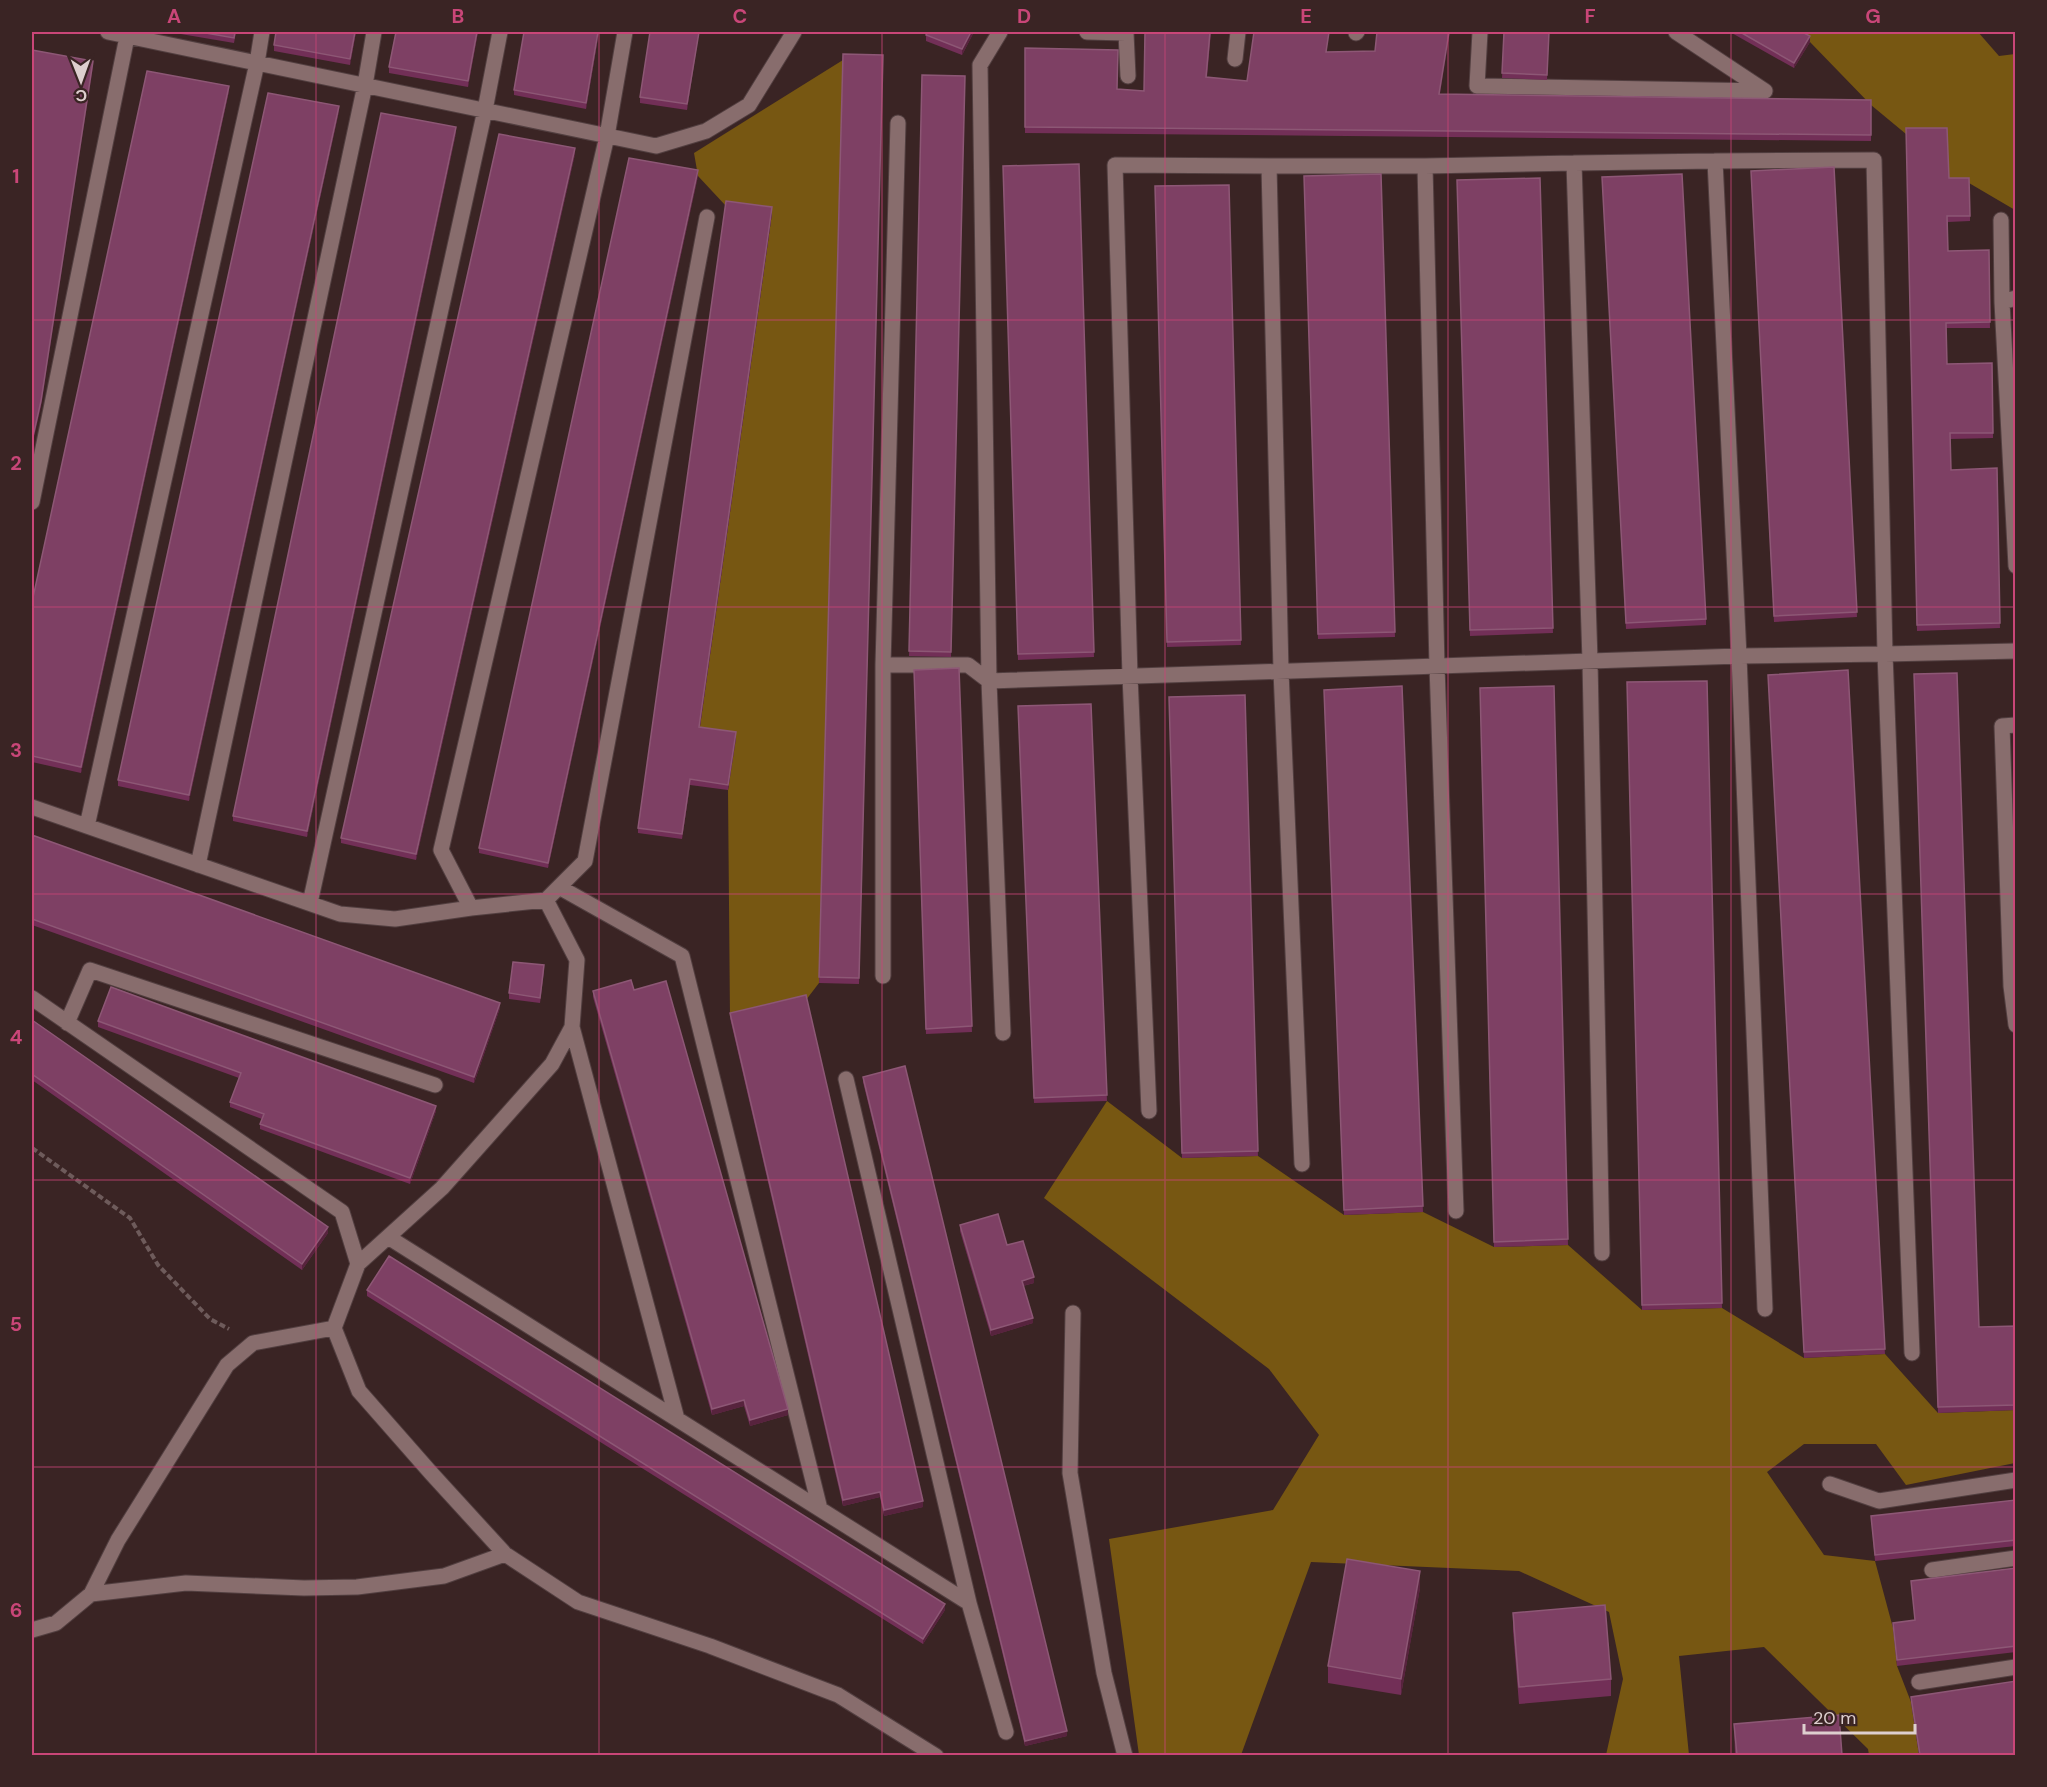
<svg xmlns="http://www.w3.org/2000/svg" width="2047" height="1787" viewBox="0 0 2047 1787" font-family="'DM Sans',sans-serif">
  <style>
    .forest { fill: #775712 }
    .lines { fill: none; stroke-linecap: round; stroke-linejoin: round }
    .lane-casing { stroke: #523f40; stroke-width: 17 }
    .path { stroke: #6e5b5b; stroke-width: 4; stroke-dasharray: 6 3; stroke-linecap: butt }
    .lane { stroke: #886d6d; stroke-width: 15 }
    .wall { fill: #722f57 }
    .shaded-wall { fill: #57233d }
    .building { fill: #7e4064; stroke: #8d5775; stroke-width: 1.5 }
    .grid { fill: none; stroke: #c94678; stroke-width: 1.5; stroke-opacity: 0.55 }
    .neatline { fill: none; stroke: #c94678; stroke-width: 2 }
    .grid-label { font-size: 20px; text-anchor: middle; font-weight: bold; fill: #c94678 }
  </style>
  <rect width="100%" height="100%" fill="#3a2424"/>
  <!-- forest -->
  <path class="forest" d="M1792,32H1978L1999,56L2015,54V210L1969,183L1949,184L1947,133L1906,134L1871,105L1810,42Z
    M843,60L819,983L806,1000L730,1018L728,790L735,738L699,733L772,213L726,206L698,176L694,153Z
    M1107,1101L1182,1158L1258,1156L1344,1215L1423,1212L1494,1247L1568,1245L1642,1310L1722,1308L1804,1358L1885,1354L1938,1413L2015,1410V1463L1906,1485L1876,1444H1804L1767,1472L1824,1555L1875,1561L1893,1628L1897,1666L1911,1702L1919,1755H1869L1868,1749L1764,1647L1679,1656L1689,1755H1606L1623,1679L1609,1612L1519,1571L1311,1562L1241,1755H1139L1109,1539L1273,1510L1319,1435L1269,1369L1044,1198Z"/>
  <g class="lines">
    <defs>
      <path id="lane" d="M108,32L656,146L706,131L749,105L794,32
        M1087,32L1126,33V32
        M1480,32L1477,86L1765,91L1676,32
        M1126,33L1128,76
        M1356,33L1357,32
        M1235,59L1238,32
        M1874,160L1885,654L1739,656L1715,161Z
        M2001,220L2002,302
        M2016,298L2002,302L2016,566
        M32,502L128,32
        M883,665L898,123
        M32,807L340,914L395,919L471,908L546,900L585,861L707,217
        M87,826L257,63L262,32
        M198,865L365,85L374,32
        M559,887L682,956L820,1509
        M310,903L485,110L500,32
        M471,908L441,850L607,136L625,32
        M883,976V665H968L989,681L980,65L1000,32
        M2016,985L2011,986L2016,1025
        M2011,986L2002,726L2016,725
        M32,998L342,1212L358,1264L334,1328L359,1391L431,1473L505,1554L578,1602L710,1646L838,1695L936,1756
        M67,1023L90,970L435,1085
        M572,1027L677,1419
        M1003,1033L989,681L1739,656L1765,1309
        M846,1079L969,1603
        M1149,1111L1130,676L1115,165L1269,166
        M1302,1164L1281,671L1269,166H1425
        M1456,1211L1437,666L1425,166L1574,163
        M388,1237L969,1603L1006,1732
        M1602,1253L1590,661L1574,163L1715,161
        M358,1264L442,1188L552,1064L572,1027L577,960L546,900
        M1073,1313L1070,1473L1104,1673L1125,1756
        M1912,1353L1885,654L2016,651
        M1830,1484L1879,1501L2016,1480
        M1932,1570L2016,1558
        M91,1594L118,1540L227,1365L253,1343L334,1328
        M32,1630L56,1623L91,1594L186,1583L304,1588L357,1587L444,1576L505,1554
        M1919,1682L2016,1667"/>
    </defs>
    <!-- lane casing -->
    <use href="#lane" class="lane-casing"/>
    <!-- path -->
    <path class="path" d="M32,1148L130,1218L158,1265L210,1319L229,1329"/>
    <!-- lane -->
    <use href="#lane" class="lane"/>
  </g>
  <!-- wall -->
  <path class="wall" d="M169,32H236L234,43Z
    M356,32L350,65L274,51V45Z
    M478,32L468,87L389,73V67Z
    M524,32H599L586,109L514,95V90Z
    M699,32L687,110L640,103V97Z
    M928,32H974L962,55L926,41V35Z
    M1145,32H1211L1207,77L1247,81L1327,52L1440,94L1871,100V141L1025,133V48L1117,89L1144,91Z
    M1504,32H1549L1547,80L1502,78Z
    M1730,32H1802L1810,42L1794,68Z
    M843,54L883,55L859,984L819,983Z
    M922,75L965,76L951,657L909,656Z
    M229,91L81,773L32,762V602Z
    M339,111L189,801L118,786V780Z
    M1906,128L1949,178L1970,216V221L1948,222V251L1989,250L1990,328H1946L1947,364L1993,433V438L1950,439L1951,470L1997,468L2000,628L1917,631Z
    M456,133L307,837L233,821V816Z
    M575,154L416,860L341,843V838Z
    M1079,164L1094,657L1018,660L1003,166Z
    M1834,167L1857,617L1774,622L1751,171Z
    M1381,174L1395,637L1318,639L1304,176Z
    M698,176L548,868L479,853V848Z
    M1602,177L1706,619V625L1626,629Z
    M1540,178L1553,633L1470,636L1457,180Z
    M1229,185L1241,645L1167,647L1155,186Z
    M772,213L700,727L736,738L728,790L690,785L682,839L638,833V828Z
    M959,668L972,1032L926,1034L914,670Z
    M1848,670L1885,1354L1804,1358L1768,675Z
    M1914,674L1979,1327L2016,1326V1410L1938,1413Z
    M1707,681L1722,1308L1642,1310L1627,682Z
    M1402,686L1423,1212L1344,1215L1324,690Z
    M1554,686L1568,1245L1494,1247L1480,688Z
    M1245,695L1258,1156L1182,1158L1169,697Z
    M1091,704L1107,1101L1034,1103L1018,706Z
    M32,835L500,1008L474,1083L32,925Z
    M544,971L540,1003L509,999V993Z
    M634,990L788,1415L750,1426L744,1406L712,1415L593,997V991Z
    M730,1013L923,1507L884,1516L880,1497L843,1506L730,1018Z
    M32,1020L328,1233L302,1270L32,1080Z
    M98,1021L436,1111L410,1184L260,1129V1124L262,1119L230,1107V1102L239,1078L98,1027Z
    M863,1077L1067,1736L1025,1746L863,1082Z
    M960,1225L1007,1245L1034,1283L1023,1286L1033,1323L991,1336L960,1231Z
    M367,1290L945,1610L923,1644L367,1296Z
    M2016,1500V1546L1875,1561L1871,1516Z
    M2016,1568V1652L1897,1666L1893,1623L1915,1620L1911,1581Z
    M1420,1588L1401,1695L1328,1683V1666Z
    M1513,1613L1611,1679V1696L1519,1704L1513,1630Z
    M1911,1697L2016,1755H1919L1911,1702Z
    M1734,1724L1842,1755H1735Z"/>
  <!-- shaded-wall -->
  <path class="shaded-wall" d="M355,32H356L350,65V59Z
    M477,32H478L468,87V81Z
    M598,32H599L586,109V103Z
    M699,32L687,110V104Z
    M971,32H974L962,55V49Z
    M1449,32H1450L1439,100V94Z
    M1810,36V42L1794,68V63Z
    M93,61V67L41,407L32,446V441Z
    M229,86V91L81,773V767Z
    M339,106V111L189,801V795Z
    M456,127V133L307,837V831Z
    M575,148V154L416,860V854Z
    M698,170V176L548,868V863Z
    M772,207V213L699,733V727Z
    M736,732V738L728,790V785Z
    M690,779V785L682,839V834Z
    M500,1003V1008L474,1083V1077Z
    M436,1106V1111L410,1184V1178Z
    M328,1227V1233L302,1270V1264Z
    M1034,1277V1283L1022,1286V1281Z
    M1033,1318V1323L991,1336V1330Z
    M744,1400V1406L712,1415V1409Z
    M788,1409V1415L750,1426V1420Z
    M880,1492V1497L843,1506V1500Z
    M923,1501V1507L884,1516V1510Z
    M1420,1571V1588L1401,1695V1679Z
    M945,1604V1610L923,1644V1639Z
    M1067,1731V1736L1025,1746V1741Z"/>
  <!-- building -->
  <path class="building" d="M200,32H235L234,38Z
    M276,32H355L350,59L274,45Z
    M396,32H477L468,81L389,67Z
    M524,32H598L586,103L514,90Z
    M650,32H699L687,104L640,97Z
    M928,32H971L962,49L926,35Z
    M1145,32H1210L1206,77L1247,81L1254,32H1329L1326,52L1375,51L1377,32H1449L1439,94L1871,100V135L1025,127V48L1118,50L1117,89L1144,91Z
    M1504,32H1549L1547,75L1502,73Z
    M1740,32H1802L1810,36L1794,63Z
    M32,50L93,61L41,401L32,441Z
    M843,54L883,55L859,978L819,977Z
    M147,71L229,86L81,767L32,756V602Z
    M922,75L965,76L951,652L909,651Z
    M268,93L339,106L189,795L118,780Z
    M381,113L456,127L307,831L233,816Z
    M1906,128H1947L1949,178H1969L1970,216H1947L1948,251L1989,250L1990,322L1946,323L1947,364L1992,363L1993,433H1950L1951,470L1997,468L2000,623L1917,625Z
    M499,134L575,148L416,854L341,838Z
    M629,158L698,170L548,863L479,848Z
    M1079,164L1094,652L1018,654L1003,166Z
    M1834,167L1857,612L1774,616L1751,171Z
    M1381,174L1395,632L1318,634L1304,176Z
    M1682,174L1706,619L1626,623L1602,177Z
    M1540,178L1553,628L1470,630L1457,180Z
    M1229,185L1241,640L1167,642L1155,186Z
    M726,201L772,207L699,727L736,732L728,785L690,779L682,834L638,828Z
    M959,668L972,1026L926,1029L914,670Z
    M1848,670L1885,1349L1804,1352L1768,675Z
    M1957,673L1979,1327L2016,1326V1405L1938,1407L1914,674Z
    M1707,681L1722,1303L1642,1305L1627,682Z
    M1402,686L1423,1206L1344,1210L1324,690Z
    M1554,686L1568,1239L1494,1242L1480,688Z
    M1245,695L1258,1151L1182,1153L1169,697Z
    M1091,704L1107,1095L1034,1098L1018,706Z
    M32,835L500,1003L474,1077L32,919Z
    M513,962L544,965L540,998L509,993Z
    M631,980L634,990L666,981L788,1409L750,1420L744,1400L712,1409L593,991Z
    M111,987L436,1106L410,1178L260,1124L264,1114L230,1102L241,1073L98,1021Z
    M806,995L923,1501L884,1510L880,1492L843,1500L730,1013Z
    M32,1020L328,1227L302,1264L32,1074Z
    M905,1066L1067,1731L1025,1741L863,1077Z
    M998,1214L1007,1245L1023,1241L1034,1277L1022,1281L1033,1318L991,1330L960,1225Z
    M389,1256L945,1604L923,1639L367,1290Z
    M2016,1500V1540L1875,1555L1871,1516Z
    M1347,1559L1420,1571L1401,1679L1328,1666Z
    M2016,1568V1646L1897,1660L1893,1623L1915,1620L1911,1581Z
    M1605,1605L1611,1679L1519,1687L1513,1613Z
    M2016,1681V1755H1920L1911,1697Z
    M1839,1715L1842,1755H1737L1734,1724Z"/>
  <!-- grid -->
  <path class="grid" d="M316,32V1756M599,32V1756M882,32V1756M1165,32V1756M1448,32V1756M1731,32V1756M32,320H2016M32,607H2016M32,894H2016M32,1180H2016M32,1467H2016"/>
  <!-- border -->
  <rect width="2047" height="1787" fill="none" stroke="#3a2424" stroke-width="66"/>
  <!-- north arrow -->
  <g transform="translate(81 81) rotate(179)" stroke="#3a2424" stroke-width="4.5" paint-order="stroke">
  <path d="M0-4.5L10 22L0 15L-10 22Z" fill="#decfcf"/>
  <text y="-9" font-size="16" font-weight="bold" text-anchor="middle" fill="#decfcf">С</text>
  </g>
  <!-- scale -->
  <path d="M1804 1724v9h111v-9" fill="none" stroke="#decfcf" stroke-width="3"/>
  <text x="1813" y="1724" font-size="18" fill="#decfcf" stroke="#3a2424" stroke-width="4.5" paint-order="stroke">20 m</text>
  <rect x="33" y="33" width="1981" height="1721" class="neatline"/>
  <g class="grid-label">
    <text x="174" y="23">A</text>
    <text x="458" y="23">B</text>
    <text x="740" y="23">C</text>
    <text x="1024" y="23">D</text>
    <text x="1306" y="23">E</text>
    <text x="1590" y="23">F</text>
    <text x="1873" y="23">G</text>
    <text x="16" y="183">1</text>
    <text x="16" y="470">2</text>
    <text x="16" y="757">3</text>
    <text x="16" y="1044">4</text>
    <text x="16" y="1331">5</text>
    <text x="16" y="1617">6</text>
  </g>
</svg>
